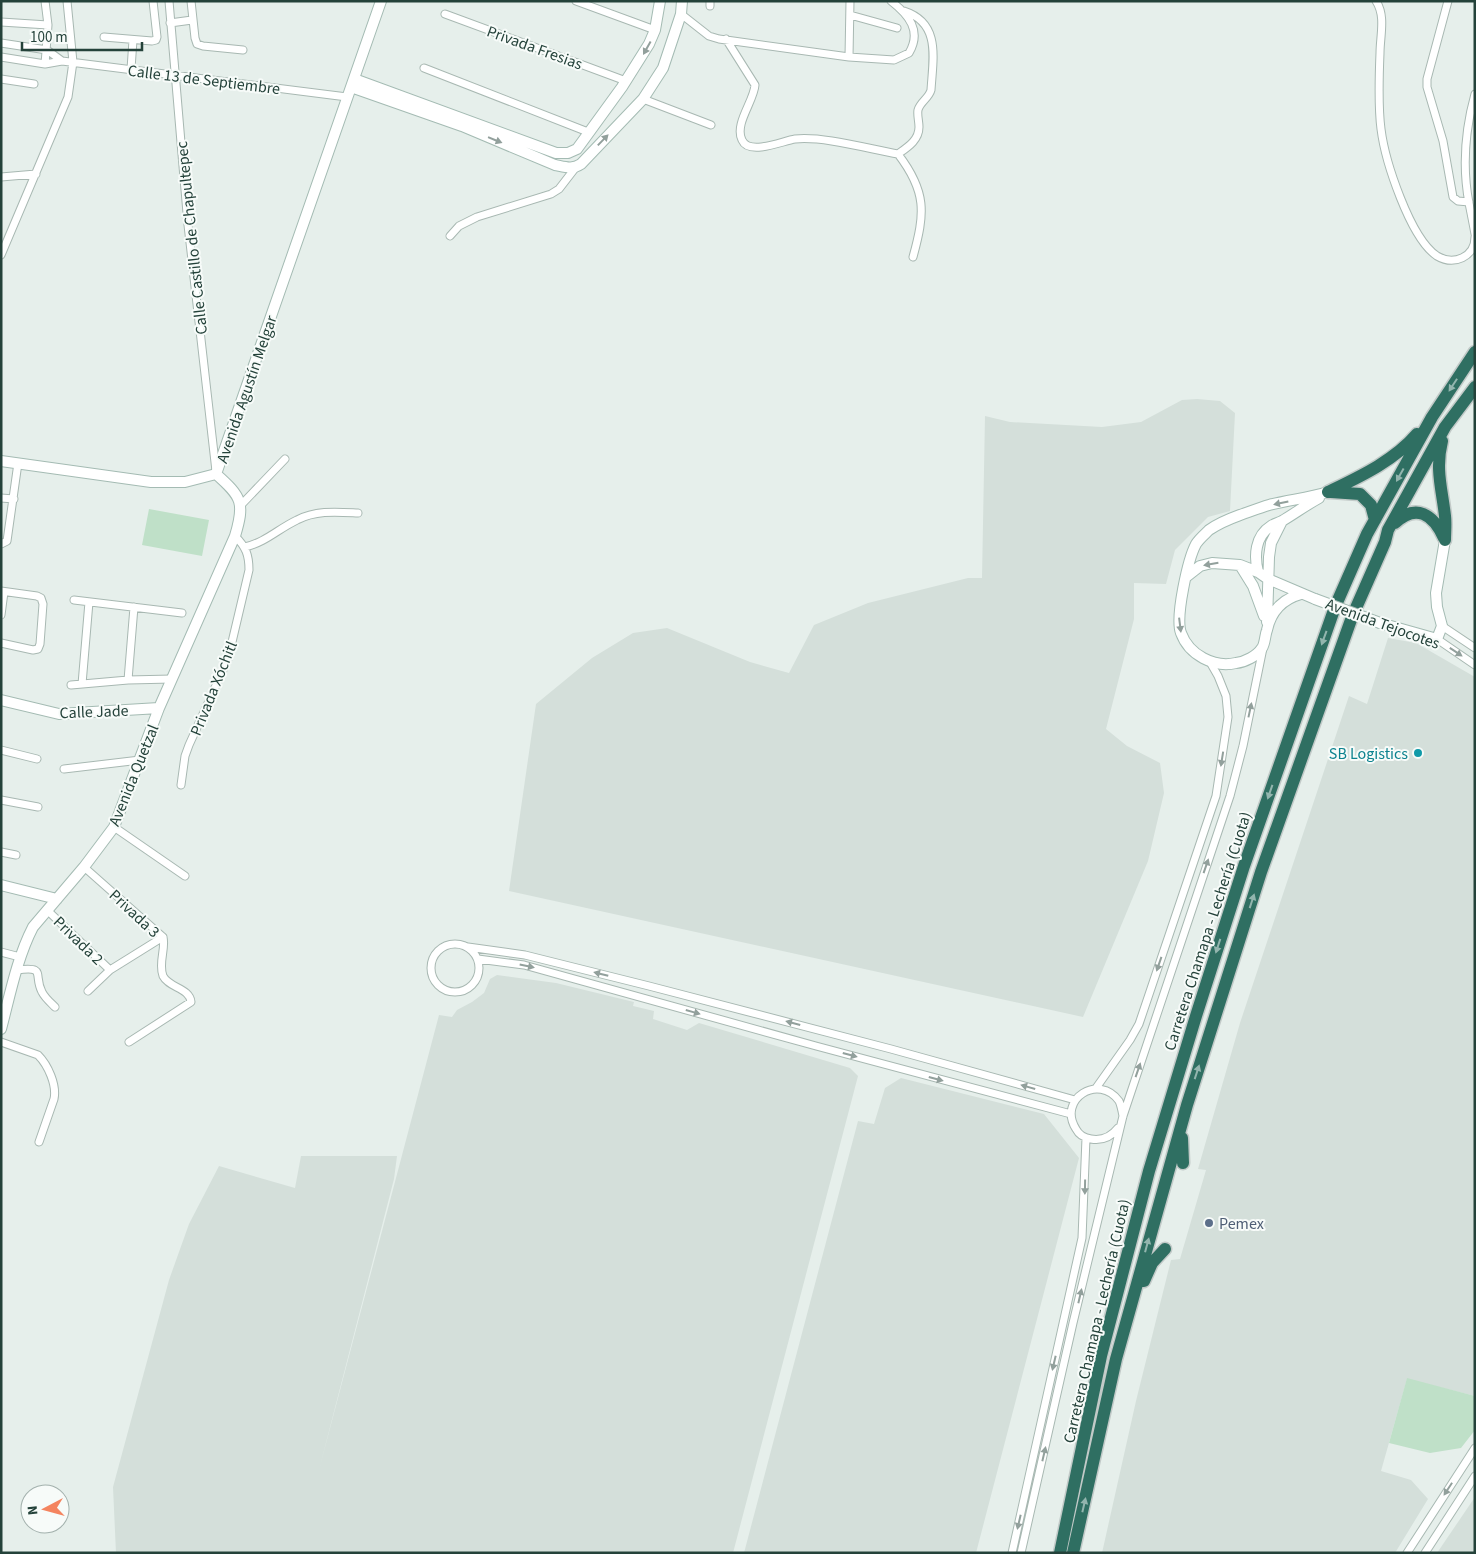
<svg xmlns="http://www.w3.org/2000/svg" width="1476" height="1554" viewBox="0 0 1476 1554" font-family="'Source Sans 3',sans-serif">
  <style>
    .built { fill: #d4dfda }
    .green { fill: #bfe0c8 }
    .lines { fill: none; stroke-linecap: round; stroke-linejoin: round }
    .street-casing { stroke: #a8b8b2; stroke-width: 9 }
    .secondary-casing { stroke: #a4bbb3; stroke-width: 12 }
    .highway-casing { stroke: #c2cac8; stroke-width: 15 }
    .street { stroke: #fff; stroke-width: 7 }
    .secondary { stroke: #fff; stroke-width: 10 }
    .highway { stroke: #2f6f62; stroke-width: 12 }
    .secondary-bridge-casing { stroke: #a4bbb3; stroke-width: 12; stroke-linecap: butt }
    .secondary-bridge { stroke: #fff; stroke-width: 10 }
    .oneway { fill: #92a09c }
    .oneway2 { fill: #93b5ae }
    .culture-dot { fill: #0f9aa8; stroke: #f7fbf9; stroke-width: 2 }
    .service-dot { fill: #5c6f8a; stroke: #f7fbf9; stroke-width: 2 }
    .labels { text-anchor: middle; stroke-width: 4; stroke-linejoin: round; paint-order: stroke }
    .street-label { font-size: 16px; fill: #24423a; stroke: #f7fbf9 }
    .culture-label { font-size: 16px; fill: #0d838f; stroke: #f7fbf9; text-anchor: end }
    .service-label { font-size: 16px; fill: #4e5e75; stroke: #f7fbf9; text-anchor: start }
  </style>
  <rect width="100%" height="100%" fill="#e6efeb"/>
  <!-- built -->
  <path class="built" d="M1197,399L1220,401L1235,413L1230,511L1208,517L1175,550L1166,584L1134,583V619L1106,729L1127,746L1160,763L1164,793L1148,861L1083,1017L509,891L536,704L592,658L633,633L667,628L750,662L789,673L814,625L868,603L968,578H982L985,416L1010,422L1102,427L1141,422L1182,400Z
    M1388,638L1416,643L1475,677V1396L1407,1379L1381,1471L1411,1480L1428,1499L1395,1553H1102L1136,1401L1171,1260L1180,1259L1206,1170L1198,1169L1240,1023L1349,696L1367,704Z
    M497,975L556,983L634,1002L633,1006L654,1011L653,1019L687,1030L699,1023L850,1068L858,1076L733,1553H116L113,1487L169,1280L189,1224L219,1166L295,1188L301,1156H397L394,1179L320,1466L439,1015L452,1017L457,1010L472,1002L484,993L490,979Z
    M901,1078L1044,1114L1079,1158L976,1553H744L858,1121L874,1124L885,1088Z
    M1475,1497V1553H1437Z"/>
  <!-- green -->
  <path class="green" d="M149,509L209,520L202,556L142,545Z
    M1407,1378L1475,1396V1430L1461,1448L1430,1453L1389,1443Z"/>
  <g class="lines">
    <defs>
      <path id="street" d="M45,1L48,25L45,64
        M169,1L188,225L216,471
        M191,1L195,38L197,44L203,46L243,50
        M576,1L655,30
        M1376,1C1386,16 1380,36 1380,53C1379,77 1378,106 1381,129C1385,161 1410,238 1437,256C1454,266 1475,257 1475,237
        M1448,1L1427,79V87L1443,141L1453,197L1458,201L1469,202
        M710,6V1
        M445,14L626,81
        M681,14L709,36L719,39L849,57L894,60L909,53C922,31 909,15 891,1
        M850,15L897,28
        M1,22L48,25
        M170,23L192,20
        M104,37L152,41L156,40L157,37L153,1
        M726,39L755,85C754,101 734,124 742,140C749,156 782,141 795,139C824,136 869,149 898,154C908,147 919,140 919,127C919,121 917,115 918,110C920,102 929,98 931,90C933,58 941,23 904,11
        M1,43L47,50L62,61
        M1,57L45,64L62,61L347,97
        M849,57L850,1
        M424,68L588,132
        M131,69L133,40
        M1,79L34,84
        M1475,94C1465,130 1462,166 1469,203C1471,213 1473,223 1475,234
        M643,99L711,125
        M898,154C927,192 925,213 913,257
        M1,177L36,174
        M450,236L459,226L477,217L551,194L559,189L576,167
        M1,255L68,97L73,62L67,1
        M1,498L14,499
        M241,505L285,459
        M1,544L7,541L18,463
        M245,547C266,542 278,529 297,520C316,510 337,512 358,513
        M1,591L37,596L41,598L43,604L40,644L38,649L33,650L1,643
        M74,600L182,613
        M1,615L4,592
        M1442,626L1475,648
        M1437,639L1475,665
        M128,680L134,607
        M82,684L89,602
        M71,685L128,680L172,679
        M1,750L37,759
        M64,769L140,760
        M181,785L185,756L189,745L228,659L249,570C249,555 246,547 235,536
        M1,800L38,807
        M114,827L185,876
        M1,852L16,855
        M84,867L163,937C166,949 158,963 163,976C169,988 190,988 191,1002L129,1042
        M48,911L110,970
        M431 968a24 24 0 1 1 48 0a24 24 0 1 1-48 0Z
        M468,947L525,955L649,986L891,1049L1075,1100
        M1,952L20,957
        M478,959L524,965L816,1046L1071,1114
        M17,970C47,966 33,975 42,992C45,998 51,1003 55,1007
        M88,991L110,970L163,937
        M1,1042L38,1055C48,1065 57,1085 54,1099L39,1142
        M1096,1088L1130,1040L1139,1024L1216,796L1228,717L1226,696L1218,676L1210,662
        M1118,1128C1111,1137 1103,1141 1091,1139C1085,1138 1079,1135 1076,1129C1057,1099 1099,1073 1119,1101C1121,1105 1122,1111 1123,1116
        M1012,1553L1082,1238L1086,1138
        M1021,1553L1073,1323L1123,1116L1230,796L1243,746L1263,648
        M1407,1553L1475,1448
        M1425,1553L1475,1476"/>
      <path id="secondary" d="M354,79L556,153H568L577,149L622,87L649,44L655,30L660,1
        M351,87L462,126L555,165C565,167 572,170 581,164L643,99L663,68L681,14L682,1
        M1,461L151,482H185L216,474
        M216,474L381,1
        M1240,565L1253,586L1264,616
        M1258,572C1254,556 1255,536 1271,526C1274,524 1278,523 1282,521C1294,514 1306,505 1319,498
        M1186,577L1200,566L1212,563L1240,565L1258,572L1268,579L1315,599
        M1301,594C1283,599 1271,611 1267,630C1265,635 1265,644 1262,648C1257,656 1245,662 1236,663C1214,668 1189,655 1181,633C1175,617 1188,559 1196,544C1199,539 1205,534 1209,530C1219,523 1229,519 1240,515C1249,512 1259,508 1269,505C1288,500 1309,498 1328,492
        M1267,622L1269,557L1271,543L1282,521
        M1380,623L1437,639L1442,626L1437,607L1436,593L1445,540
        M1,700L59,714L159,708
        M1,885L57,899
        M1,1029C10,995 17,958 33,927L84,867L114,827L159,708L235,536C245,503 242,497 216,474"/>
      <path id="highway" d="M1442,441C1435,469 1442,489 1445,516C1446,524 1445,532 1445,540
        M1328,492C1359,477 1394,461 1417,434
        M1331,492L1360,494L1371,505L1375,520
        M1395,523C1416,503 1433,514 1444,538
        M1182,1138L1183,1163
        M1144,1281L1152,1263L1165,1249
        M1060,1553L1101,1356L1149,1171L1196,1016L1244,866L1335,607L1367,534L1432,417L1475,352
        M1073,1553L1116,1359L1187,1105L1261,872L1352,617L1385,542L1388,530L1445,427L1475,387"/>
    </defs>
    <!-- street casing -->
    <use href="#street" class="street-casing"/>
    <!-- secondary casing -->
    <use href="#secondary" class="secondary-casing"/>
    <!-- highway casing -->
    <use href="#highway" class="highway-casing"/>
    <!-- street -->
    <use href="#street" class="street"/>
    <!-- secondary -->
    <use href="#secondary" class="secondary"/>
    <!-- highway -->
    <use href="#highway" class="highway"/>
    <defs>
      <path id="secondary-bridge" d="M1315,599L1380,623"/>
    </defs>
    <!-- secondary-bridge casing -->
    <use href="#secondary-bridge" class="secondary-bridge-casing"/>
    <!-- secondary-bridge -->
    <use href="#secondary-bridge" class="secondary-bridge"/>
  </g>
  <!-- one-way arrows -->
  <defs><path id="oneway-solid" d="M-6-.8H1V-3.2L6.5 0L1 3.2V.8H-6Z" transform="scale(1.25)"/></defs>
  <g class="oneway">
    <use href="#oneway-solid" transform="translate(647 48) rotate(119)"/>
    <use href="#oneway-solid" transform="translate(495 140) rotate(22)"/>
    <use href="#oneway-solid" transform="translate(603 140) rotate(-46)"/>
    <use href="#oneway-solid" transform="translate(1281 503) rotate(168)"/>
    <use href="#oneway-solid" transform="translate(1211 564) rotate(170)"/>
    <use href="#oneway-solid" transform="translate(1180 625) rotate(83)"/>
    <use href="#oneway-solid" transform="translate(1456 652) rotate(34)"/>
    <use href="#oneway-solid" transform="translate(1250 710) rotate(-78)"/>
    <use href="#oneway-solid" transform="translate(1222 759) rotate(99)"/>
    <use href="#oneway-solid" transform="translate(1206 866) rotate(-71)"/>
    <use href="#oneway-solid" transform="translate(1159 964) rotate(109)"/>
    <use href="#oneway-solid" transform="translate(527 966) rotate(12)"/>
    <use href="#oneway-solid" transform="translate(601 974) rotate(-166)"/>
    <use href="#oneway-solid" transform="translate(693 1012) rotate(16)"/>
    <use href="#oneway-solid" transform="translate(793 1023) rotate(-165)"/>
    <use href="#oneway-solid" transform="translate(850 1055) rotate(15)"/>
    <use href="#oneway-solid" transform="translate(1138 1070) rotate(-71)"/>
    <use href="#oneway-solid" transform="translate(936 1079) rotate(15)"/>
    <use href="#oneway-solid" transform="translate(1028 1087) rotate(-164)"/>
    <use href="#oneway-solid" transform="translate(1085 1187) rotate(91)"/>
    <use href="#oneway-solid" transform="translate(1080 1296) rotate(-77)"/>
    <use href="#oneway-solid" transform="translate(1054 1363) rotate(103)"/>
    <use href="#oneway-solid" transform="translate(1044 1454) rotate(-77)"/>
    <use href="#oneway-solid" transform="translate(1448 1489) rotate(123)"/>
    <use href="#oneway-solid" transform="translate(1019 1522) rotate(103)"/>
  </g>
  <g class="oneway2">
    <use href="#oneway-solid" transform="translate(1453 385) rotate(123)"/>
    <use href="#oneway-solid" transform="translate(1400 475) rotate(119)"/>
    <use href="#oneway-solid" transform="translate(1324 638) rotate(110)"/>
    <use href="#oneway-solid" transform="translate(1270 792) rotate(109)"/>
    <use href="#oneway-solid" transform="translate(1252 901) rotate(-72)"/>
    <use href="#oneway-solid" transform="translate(1218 946) rotate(108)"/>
    <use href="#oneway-solid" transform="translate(1197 1072) rotate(-72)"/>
    <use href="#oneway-solid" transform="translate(1147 1245) rotate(-75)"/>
    <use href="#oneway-solid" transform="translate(1084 1505) rotate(-77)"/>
  </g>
  <!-- markers -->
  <circle class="culture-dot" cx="1418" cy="753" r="5"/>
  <circle class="service-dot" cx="1209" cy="1223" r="5"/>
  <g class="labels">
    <!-- street labels -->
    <g class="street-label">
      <text transform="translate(535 47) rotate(20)" y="6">Privada Fresias</text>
      <text transform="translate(204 79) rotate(7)" y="6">Calle 13 de Septiembre</text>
      <text transform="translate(191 238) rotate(-96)" y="6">Calle Castillo de Chapultepec</text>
      <text transform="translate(246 389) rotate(-71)" y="6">Avenida Agustín Melgar</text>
      <text transform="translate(1383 623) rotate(20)" y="6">Avenida Tejocotes</text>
      <text transform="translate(213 688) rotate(-68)" y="6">Privada Xóchitl</text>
      <text transform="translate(94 711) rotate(-2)" y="6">Calle Jade</text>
      <text transform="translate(133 775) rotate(-68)" y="6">Avenida Quetzal</text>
      <text transform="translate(135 913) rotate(43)" y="6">Privada 3</text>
      <text transform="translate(1207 931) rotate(-72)" y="6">Carretera Chamapa - Lechería (Cuota)</text>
      <text transform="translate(79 940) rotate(44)" y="6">Privada 2</text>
      <text transform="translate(1096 1321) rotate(-77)" y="6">Carretera Chamapa - Lechería (Cuota)</text>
    </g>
    <!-- culture labels -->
    <g class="culture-label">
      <text x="1408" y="759">SB Logistics</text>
    </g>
    <!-- service labels -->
    <g class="service-label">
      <text x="1219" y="1229">Pemex</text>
    </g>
  </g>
  <!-- border -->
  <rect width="1476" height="1554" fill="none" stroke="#24423a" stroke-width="5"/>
  <!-- north arrow -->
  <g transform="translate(45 1509) rotate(264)"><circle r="24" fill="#f7fbf9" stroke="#a3b1ad"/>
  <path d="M0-4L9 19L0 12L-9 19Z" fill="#f4845f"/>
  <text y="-8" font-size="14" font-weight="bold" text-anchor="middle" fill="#24423a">N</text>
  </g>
  <!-- scale -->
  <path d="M22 42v8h120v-8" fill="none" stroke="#24423a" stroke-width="2.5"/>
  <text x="30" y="42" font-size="15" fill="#24423a" stroke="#f7fbf9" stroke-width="4" paint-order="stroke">100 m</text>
</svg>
